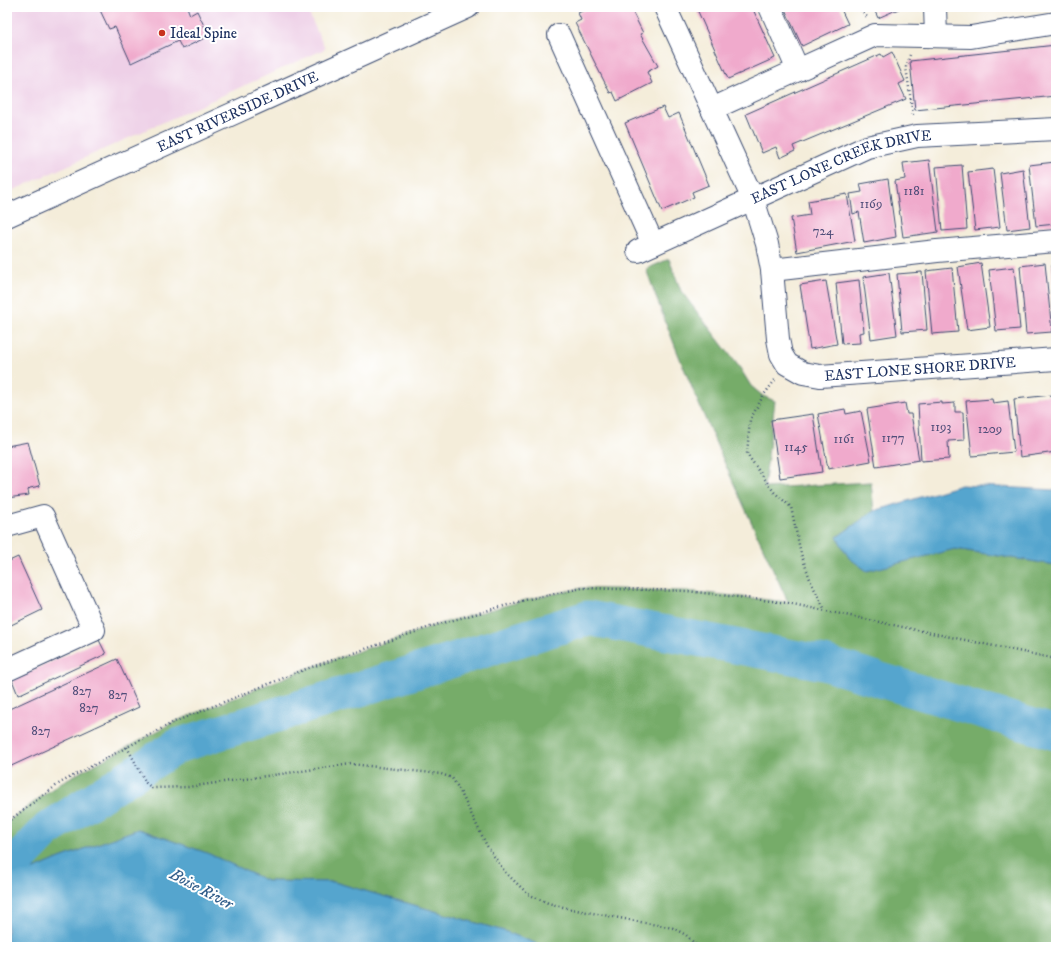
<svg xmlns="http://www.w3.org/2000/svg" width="1063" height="954" viewBox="0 0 1063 954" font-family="'IM FELL DW Pica',serif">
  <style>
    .built { fill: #eed0e7 }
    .forest { fill: #76ac69; stroke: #486e64 }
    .water { fill: #54a5ce; stroke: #386a96 }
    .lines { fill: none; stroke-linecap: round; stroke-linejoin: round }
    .river { stroke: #54a5ce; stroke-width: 35 }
    .building { fill: #f0aacc }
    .minor-casing { stroke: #3c4c71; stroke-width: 24 }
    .path { stroke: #3c4c71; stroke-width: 2.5; stroke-dasharray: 1 3; stroke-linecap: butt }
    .minor { stroke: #fff; stroke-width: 22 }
    .poi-dot { fill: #c8321e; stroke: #fff; stroke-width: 1.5 }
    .labels { text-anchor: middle; stroke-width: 4; stroke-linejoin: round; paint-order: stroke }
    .number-label { font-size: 13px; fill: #504e7a }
    .poi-label { font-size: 15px; fill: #1b2f5e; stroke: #fff; text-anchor: start }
    .street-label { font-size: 15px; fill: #1b2f5e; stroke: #fff }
    .water-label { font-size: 16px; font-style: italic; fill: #325e8b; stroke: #fff }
  </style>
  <rect width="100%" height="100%" fill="#fff"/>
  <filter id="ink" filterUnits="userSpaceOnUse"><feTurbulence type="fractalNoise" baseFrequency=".025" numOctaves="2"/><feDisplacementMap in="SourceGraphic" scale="8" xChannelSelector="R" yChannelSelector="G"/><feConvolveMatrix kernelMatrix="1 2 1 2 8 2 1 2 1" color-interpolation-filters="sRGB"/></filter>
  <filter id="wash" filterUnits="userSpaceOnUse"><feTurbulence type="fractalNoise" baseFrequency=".012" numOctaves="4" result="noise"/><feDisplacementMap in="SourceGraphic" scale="16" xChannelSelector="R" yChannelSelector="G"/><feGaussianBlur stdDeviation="0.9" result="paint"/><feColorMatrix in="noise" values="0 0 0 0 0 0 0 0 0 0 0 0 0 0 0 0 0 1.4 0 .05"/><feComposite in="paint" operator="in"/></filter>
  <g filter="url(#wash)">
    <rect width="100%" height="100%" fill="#f4edda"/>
    <!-- built -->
    <path class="built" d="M7,7H306L325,49L7,193Z"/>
    <!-- forest -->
    <path class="forest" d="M669,259L681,291L740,368L751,386L763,396L775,401L764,488L871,482L874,511L837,537L955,549L1056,565V947H545L504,931L334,882L267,881L207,853L138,829L60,858L7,881V822L60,783L174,722L306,669L439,624L529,599L582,588L687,591L788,602C738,493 686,383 646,269Z"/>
    <!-- water -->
    <path class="water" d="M961,485L1056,490V565L955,549L867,571L849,558L837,537L874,511Z
      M138,829L207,853L267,881L334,882L504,931L545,947H7V881L60,858Z"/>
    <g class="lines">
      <!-- river -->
      <path class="river" d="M7,872L48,829L177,746L588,618L824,663L1056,733"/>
    </g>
    <g id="blocks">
      <!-- building -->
      <path class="building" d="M187,7L190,15L197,11L209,36L182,49L178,41L131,63L115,27L109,29L99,8Z
        M591,7H618L619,9L630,7L643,33L640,34L658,66L647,72L652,83L617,101L613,92L610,93L575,23L581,20L578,13Z
        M696,7H752L775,58L728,79Z
        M784,7H840L848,24L802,46Z
        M873,7H903L878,18Z
        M1056,45V96L915,110L910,61Z
        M892,52L905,81L899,84L906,99L793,146L795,151L780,158L776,147L762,153L746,114L881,54L883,57Z
        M663,107L668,118L679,113L709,185L692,192L694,197L662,211L625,123Z
        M929,160L938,232L903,237L895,181L905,179L903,163Z
        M1055,162L1056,224L1036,226L1029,165Z
        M962,165L967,229L942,231L936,167Z
        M993,169L1000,227L975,230L968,172Z
        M1023,169L1030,227L1007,230L1000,173Z
        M888,179L896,237L864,243L859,212L853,214L850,194L862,192L860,184Z
        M847,194L855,241L797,252L791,218L810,215L808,201Z
        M981,263L990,327L967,330L958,267Z
        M1045,263L1052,332L1026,334L1020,266Z
        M1052,264H1056V330H1055Z
        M1014,267L1020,329L996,331L989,270Z
        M952,268L958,332L932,334L926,271Z
        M922,272L927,330L902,332L897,274Z
        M889,273L897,335L871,339L863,277Z
        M859,280L864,332L859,333L860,343L842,344L836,283Z
        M826,281L837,344L810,349L800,285Z
        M1052,395L1053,408H1056V452L1020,457L1014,399Z
        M992,399L993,403L1008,401L1014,452L972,456L966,401Z
        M942,402V404L955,403V412H963L964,440L948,441L949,459L921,461L918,404Z
        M905,403L907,414H911L919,460L876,467L867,409Z
        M845,409L846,414L861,411L871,461L828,469L818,414Z
        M813,414L822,472L780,478L771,420Z
        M28,442L40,486L30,488L28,490L29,495L7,498V446Z
        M18,557L42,610L7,627V562Z
        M99,640L106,654L18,695L12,680Z
        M117,659L139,707L7,768V710Z"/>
    </g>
  </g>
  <g filter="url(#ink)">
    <use href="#blocks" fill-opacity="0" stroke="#3c4c71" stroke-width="1"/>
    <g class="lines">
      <defs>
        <g id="minor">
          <path id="s1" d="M665,7L753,199L767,244L772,270L778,339L781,354L787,364L803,373L820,376L1056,359"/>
          <path d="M770,7L798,70"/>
          <path d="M935,7L936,36"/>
          <path d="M559,35L653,244"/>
          <path d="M712,109L875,35L971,37L1056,23"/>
          <path id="s2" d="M7,216L468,7"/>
          <path id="s3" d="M638,251L867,147L917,136L1056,129"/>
          <path d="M772,270L937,251L1056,241"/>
          <path d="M7,526L43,516L94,630L7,670"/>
        </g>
      </defs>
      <!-- minor casing -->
      <use href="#minor" class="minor-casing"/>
      <!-- path -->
      <path class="path" d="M858,7L867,17
        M910,55L906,67L913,115
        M775,380L763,396L750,420L747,454L774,492L791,507L801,554L811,582L825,610
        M127,747L146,783L152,788L188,787L351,764L441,774L452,778L459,789L487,846L505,872L528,894L548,903L571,909L673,928L686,935L698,947
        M7,822L60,783L174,722L306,669L439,624L529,599L582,588L687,591L788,603L1056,659"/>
      <!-- minor -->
      <use href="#minor" class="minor"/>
    </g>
  </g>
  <!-- markers -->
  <circle class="poi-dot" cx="162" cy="33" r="4"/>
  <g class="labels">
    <!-- number labels -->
    <g class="number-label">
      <text x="914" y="195">1181</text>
      <text x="871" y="208">1169</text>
      <text x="823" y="235">724</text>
      <text x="941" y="431">1193</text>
      <text x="990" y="433">1209</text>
      <text x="893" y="442">1177</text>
      <text x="844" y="443">1161</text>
      <text x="796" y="451">1145</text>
      <text x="82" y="695">827</text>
      <text x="118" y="699">827</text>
      <text x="89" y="712">827</text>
      <text x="41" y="735">827</text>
    </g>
    <!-- poi labels -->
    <g class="poi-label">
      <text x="170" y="38">Ideal Spine</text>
    </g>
    <!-- street labels -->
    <g class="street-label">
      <text dy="5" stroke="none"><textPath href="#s2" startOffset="253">EAST RIVERSIDE DRIVE</textPath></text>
      <text dy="5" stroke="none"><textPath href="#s3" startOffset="221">EAST LONE CREEK DRIVE</textPath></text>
      <text dy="5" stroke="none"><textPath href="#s1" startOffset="517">EAST LONE SHORE DRIVE</textPath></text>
    </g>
    <!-- water labels -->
    <g class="water-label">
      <text transform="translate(202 888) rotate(28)" y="6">Boise River</text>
    </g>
  </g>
  <!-- margin -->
  <rect width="1063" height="954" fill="none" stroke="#fff" stroke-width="24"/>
</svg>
